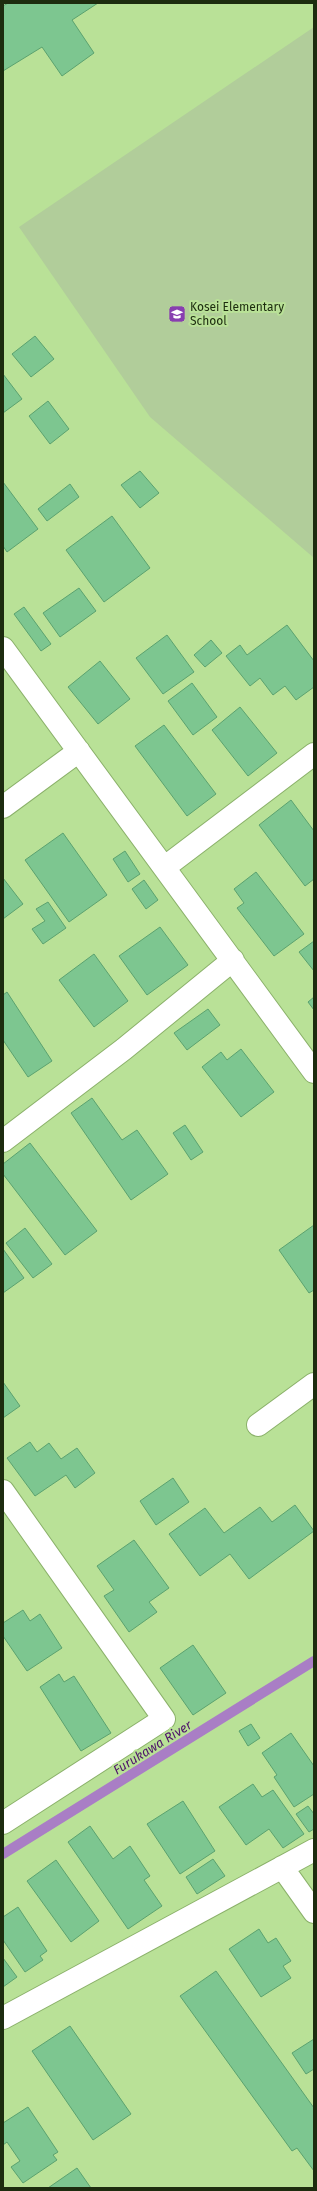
<svg xmlns="http://www.w3.org/2000/svg" width="317" height="2191" viewBox="0 0 317 2191" font-family="'Fira Sans',sans-serif">
  <style>
    .green { fill: #b1cd9a }
    .lines { fill: none; stroke-linecap: round; stroke-linejoin: round }
    .stream { stroke: #a97ec5; stroke-width: 10 }
    .building { fill: #7dc690; stroke: #5ba26f }
    .minor-casing { stroke: #8bb16a; stroke-width: 24 }
    .minor { stroke: #fff; stroke-width: 22 }
    .labels { text-anchor: middle; stroke-width: 4; stroke-linejoin: round; paint-order: stroke }
    .poi-label { font-size: 12px; fill: #1d2c0f; stroke: #b9e197; text-anchor: start }
    .water-label { font-size: 13px; font-style: italic; fill: #4c1169; stroke: #b9e197 }
  </style>
  <rect width="100%" height="100%" fill="#b9e197"/>
  <!-- green -->
  <path class="green" d="M314,27V558L150,417L19,227Z"/>
  <g class="lines">
    <!-- stream -->
    <path class="stream" d="M3,1854L314,1661"/>
  </g>
  <!-- building -->
  <path class="building" d="M8,3H98L72,20L94,53L62,76L42,47L3,71V6Z
    M35,336L54,359L31,377L12,354Z
    M3,374L22,399L3,413Z
    M48,401L69,429L50,444L29,416Z
    M140,471L159,493L140,508L121,485Z
    M3,482L38,529L7,552L3,546Z
    M70,484L79,497L47,521L38,509Z
    M112,516L150,568L104,602L66,550Z
    M79,588L96,611L60,637L43,613Z
    M24,607L51,644L41,651L14,614Z
    M287,625L314,661V687L296,700L285,686L273,695L260,678L250,686L226,656L240,645L247,655Z
    M167,635L194,672L163,694L136,658Z
    M211,640L222,653L205,667L194,655Z
    M100,661L130,699L98,724L68,687Z
    M192,683L217,717L193,735L168,701Z
    M240,707L277,753L248,776L212,730Z
    M164,725L216,794L187,816L135,746Z
    M291,800L314,831V879L305,886L259,825Z
    M63,833L107,895L69,922L25,860Z
    M125,851L140,874L128,882L113,859Z
    M256,872L304,934L274,956L237,908L244,903L234,889Z
    M3,878L23,904L3,919Z
    M144,880L158,900L146,909L132,889Z
    M48,902L66,928L43,944L32,929L45,921L36,909Z
    M160,927L188,965L147,995L119,956Z
    M314,941V971L299,952Z
    M94,954L128,1001L94,1027L59,980Z
    M7,992L52,1061L28,1077L3,1040V995Z
    M314,997V1010L308,1002Z
    M208,1009L220,1025L187,1050L174,1033Z
    M241,1049L274,1092L241,1117L202,1067L221,1052L227,1060Z
    M92,1098L122,1140L137,1130L168,1174L131,1200L71,1113Z
    M185,1125L203,1152L191,1160L173,1133Z
    M30,1143L97,1231L65,1255L3,1174V1164Z
    M314,1225V1290L309,1293L279,1250Z
    M25,1228L52,1264L33,1278L6,1243Z
    M3,1249L24,1278L3,1293Z
    M3,1382L20,1406L3,1418Z
    M30,1442L37,1452L49,1443L61,1459L77,1448L95,1473L75,1488L66,1475L35,1496L7,1458Z
    M173,1478L189,1502L156,1525L140,1501Z
    M295,1505L314,1531L249,1579L230,1554L200,1576L169,1534L205,1508L224,1533L260,1507L272,1522Z
    M134,1540L169,1588L149,1602L157,1612L129,1632L104,1596L114,1590L97,1566Z
    M23,1610L30,1621L40,1614L62,1648L27,1671L3,1636V1623Z
    M193,1645L226,1693L193,1715L160,1668Z
    M59,1674L64,1682L74,1676L111,1733L81,1751L40,1687Z
    M251,1724L260,1738L248,1746L239,1731Z
    M291,1733L314,1766V1794L294,1807L274,1777L277,1775L262,1753Z
    M253,1784L262,1797L273,1790L304,1834L283,1848L269,1829L246,1845L219,1807Z
    M183,1801L215,1851L180,1874L147,1824Z
    M308,1806L314,1814V1829L309,1832L296,1814Z
    M90,1826L113,1859L130,1846L150,1876L144,1880L162,1906L128,1929L68,1842Z
    M213,1859L225,1876L197,1894L186,1877Z
    M56,1860L99,1921L71,1942L27,1881Z
    M18,1907L47,1951L40,1956L43,1960L25,1972L3,1940V1917Z
    M259,1929L268,1943L276,1938L291,1961L283,1966L291,1978L261,1997L229,1949Z
    M3,1958L17,1977L3,1987Z
    M216,1971L314,2108V2171L297,2148L292,2151L180,1996Z
    M70,2026L131,2114L93,2140L32,2051Z
    M314,2039V2069L306,2074L292,2053Z
    M28,2107L58,2152L53,2155L57,2160L23,2183L11,2167L20,2161L7,2142L3,2145V2123Z
    M77,2168L91,2188H48Z"/>
  <g class="lines">
    <defs>
      <path id="minor" d="M3,648L314,1072
        M3,807L79,751
        M165,867L314,754
        M3,1141L124,1049L233,960
        M258,1425L314,1384
        M3,1491L164,1719L3,1823
        M282,1867L314,1912
        M3,2018L314,1850"/>
    </defs>
    <!-- minor casing -->
    <use href="#minor" class="minor-casing"/>
    <!-- minor -->
    <use href="#minor" class="minor"/>
  </g>
  <!-- icons -->
  <defs>
    <symbol id="school-square" viewBox="-11 -11 22 22"><rect x="-9" y="-9" width="18" height="18" rx="4" fill="#883eb0" stroke="#b9e197"/><path d="M0-5L7-2L0 1L-7-2ZM-4 1L0 2.5L4 1V4Q0 6-4 4Z" fill="#fff"/></symbol>
  </defs>
  <g fill-rule="evenodd">
    <use href="#school-square" x="167" y="304" width="20" height="20"/>
  </g>
  <g class="labels">
    <!-- poi labels -->
    <g class="poi-label">
      <text x="190" y="311">Kosei Elementary<tspan x="190" dy="14">School</tspan></text>
    </g>
    <!-- water labels -->
    <g class="water-label">
      <text transform="translate(152 1747) rotate(-32)" y="5">Furukawa River</text>
    </g>
  </g>
  <!-- border -->
  <rect width="317" height="2191" fill="none" stroke="#1d2c0f" stroke-width="8"/>
</svg>
